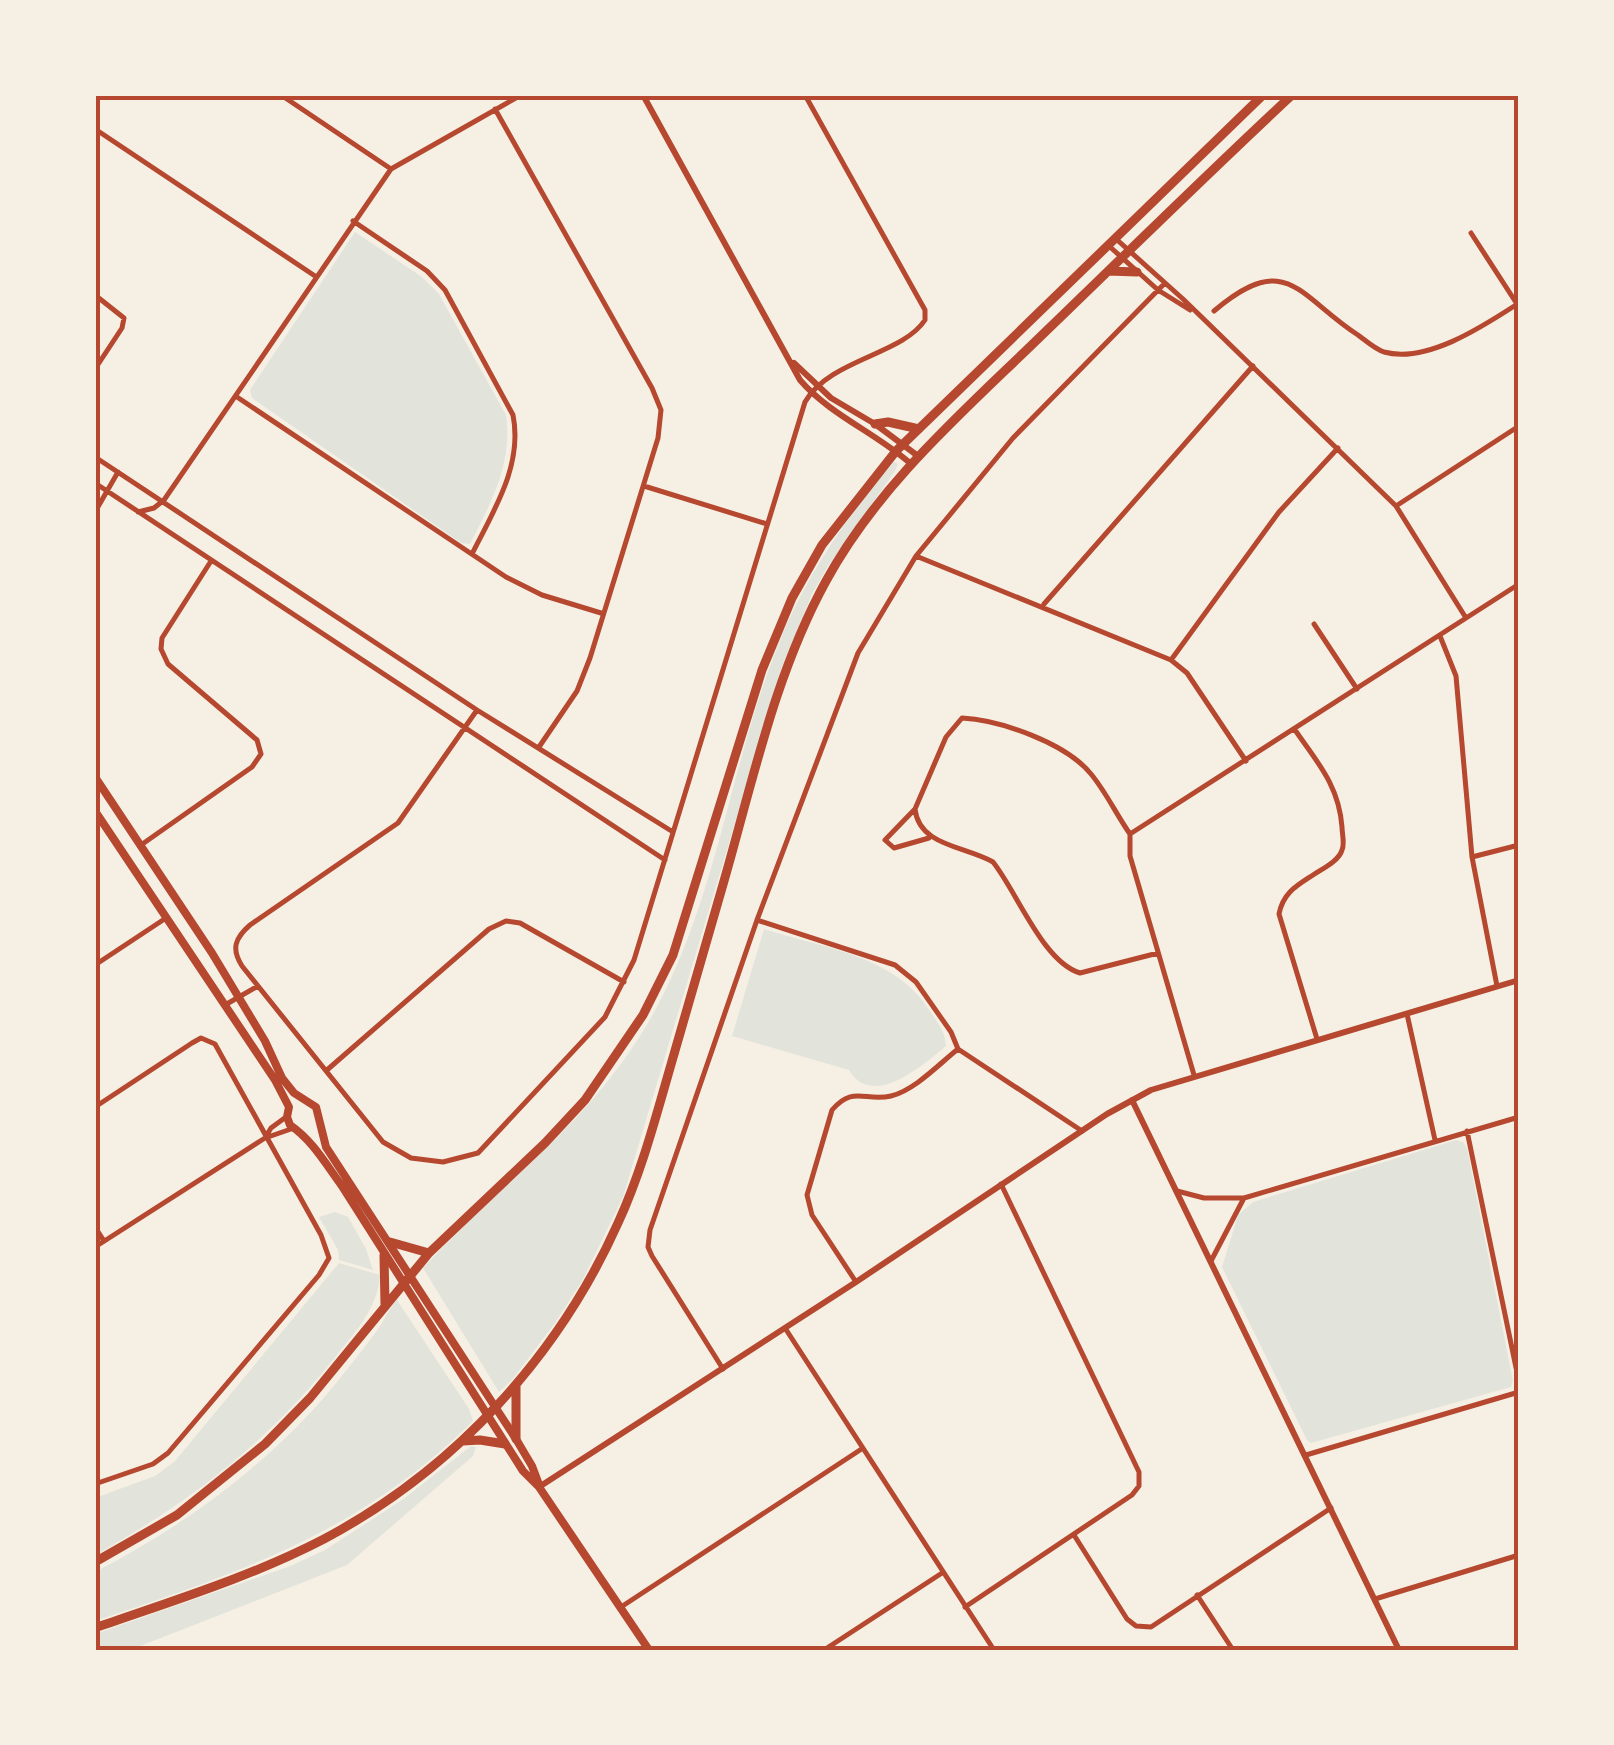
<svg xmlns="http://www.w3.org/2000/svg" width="1614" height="1745" viewBox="0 0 1614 1745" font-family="'Source Sans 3',sans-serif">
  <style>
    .green { fill: #e2e4dc }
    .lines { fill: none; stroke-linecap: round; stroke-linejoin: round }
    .minor { stroke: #b5482f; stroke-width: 5 }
    .tertiary { stroke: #b5482f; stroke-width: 6 }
    .secondary { stroke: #b5482f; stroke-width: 8 }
    .trunk { stroke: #b5482f; stroke-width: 9 }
    .neatline { fill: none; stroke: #b5482f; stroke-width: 4 }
  </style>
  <rect width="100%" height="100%" fill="#f6efe4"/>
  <!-- green -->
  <path class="green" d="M355,232L422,277L439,294L506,415C513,463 491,503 470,544L461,543L252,398L250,390Z
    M894,462L898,464L895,471L828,566L813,592L782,666L623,1197L582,1281L555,1323L512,1380L499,1392L423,1268C509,1175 604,1114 663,995C718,886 732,761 777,648C804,578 845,519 894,462Z
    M764,929C823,948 895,955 930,1011C938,1023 945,1031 946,1046C923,1065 873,1110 849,1070L732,1036Z
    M1456,1140L1463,1142L1467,1148L1513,1381L1511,1387L1311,1443L1307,1440L1222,1267L1238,1215L1253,1202Z
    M335,1212L348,1217L366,1249L373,1270L339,1260L338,1250L319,1217Z
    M339,1263L380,1275C378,1307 357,1330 337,1355C268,1442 192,1501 95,1555V1498L155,1476L175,1461Z
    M397,1300L469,1409L473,1421L466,1428C354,1535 238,1573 95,1621V1572C183,1527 269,1464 333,1387C347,1369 362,1351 376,1332C384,1321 388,1310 397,1300Z
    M471,1446L476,1447L473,1456L347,1565L130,1650H95V1634L288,1567L325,1550L402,1500Z"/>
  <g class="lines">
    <!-- minor -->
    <path class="minor" d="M281,95L391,169
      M495,109L652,388L661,410L658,438L590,658L577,691L539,747
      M95,129L315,276
      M353,221L427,271L445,290L513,415C523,465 494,510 472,554
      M1471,233L1517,304
      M1115,238L1183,299L1396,506L1466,618
      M1109,246L1158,290L1190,310
      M95,295L124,318L122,328L95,369
      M1214,311C1287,249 1298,296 1358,335C1365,340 1375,349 1384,352C1427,364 1485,325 1519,303
      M237,397L506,577L542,595L601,613
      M95,457L477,710L673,832
      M95,483L665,860
      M644,486L767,524
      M1396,506L1519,426
      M95,512L118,472
      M138,512L154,508L164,500L391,169L521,95
      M916,556L1171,660L1187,673L1246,761
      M1044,604L1253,366
      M1314,624L1357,689
      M1440,636L1456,676L1472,857L1497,986
      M1171,660L1279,512L1338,448
      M477,710L398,823L250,925C235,938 231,949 242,966L383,1142L411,1158L443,1162L478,1153L605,1017L634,960L805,402C830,359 902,355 925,320V310L805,95
      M1295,730C1318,763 1339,786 1342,827C1342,834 1345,844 1342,850C1339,861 1322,869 1313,875C1296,886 1283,893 1279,914L1317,1039
      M915,809L885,840L894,848L929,838
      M1130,834C1116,814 1106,792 1091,774C1066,743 1000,720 962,718L946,737L915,809C919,846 965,846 993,862C1017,892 1043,962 1080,973L1158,953
      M141,845L252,767L261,754L257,740L168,664L161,649L162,638L211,561
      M1472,857L1519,845
      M757,920L895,965L916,982L951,1032L958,1049L1082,1131
      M95,965L166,918
      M225,1005L258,986
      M1407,1014L1435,1140
      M327,1070L489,929L506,921L520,923L624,982
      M1194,1075L1130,856V834L1519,584
      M95,1107L192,1043L201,1038L215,1044L321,1235L329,1258L319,1275L168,1453L153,1464L95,1484
      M1467,1131L1519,1382
      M265,1138L294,1128
      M1177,1191L1204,1198H1244L1519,1117
      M95,1227L104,1241
      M95,1247L265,1138L271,1128L286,1117
      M1211,1261L1244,1198
      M856,1282L812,1215L807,1195L832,1110C853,1085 865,1102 891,1096C915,1090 939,1064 958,1049
      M785,1328L994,1650
      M723,1369L652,1256L648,1247L650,1230L757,920L858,653L916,556L1013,438L1165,283
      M1306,1455L1519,1392
      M1074,1535L1127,1619L1136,1626L1151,1627L1331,1508
      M1197,1595L1233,1650
      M1375,1599L1519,1555
      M621,1607L860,1450
      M965,1607L1132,1495L1139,1486V1472L1001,1184
      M824,1650L942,1573"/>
    <!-- tertiary -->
    <path class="tertiary" d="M643,95L800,380C830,415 876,433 911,464
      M794,363L831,398L875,424L918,456
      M1132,1100L1399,1650
      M539,1487L856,1282L1107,1114L1151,1090L1519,980"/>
    <!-- secondary -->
    <path class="secondary" d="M95,777L212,953L265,1041L282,1078L294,1093L316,1107L326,1147L516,1439L532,1466L538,1482
      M95,811L275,1080L289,1107L287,1117L290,1125C313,1141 325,1163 342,1186L523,1471L539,1487L649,1650"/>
    <!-- trunk -->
    <path class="trunk" d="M1108,271L1137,272
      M875,424L888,422L919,429
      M390,1242L429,1253
      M384,1255L385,1304
      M516,1439V1385
      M463,1441L480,1440L505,1444
      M95,1562L177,1515L265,1444L310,1398L429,1253L545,1143L585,1100L643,1015L673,955L762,670L792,598L822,545L896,451L1263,95
      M95,1628C172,1601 251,1577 324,1539C454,1470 558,1357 618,1223C641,1173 655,1120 670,1068C688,1005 706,943 724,881C753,780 775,674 826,581C879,484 963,412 1041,336C1124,256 1207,174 1292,95"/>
  </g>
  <!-- border -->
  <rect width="1614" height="1745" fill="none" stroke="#f6efe4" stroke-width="195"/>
  <rect x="98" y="98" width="1418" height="1550" class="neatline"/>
</svg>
